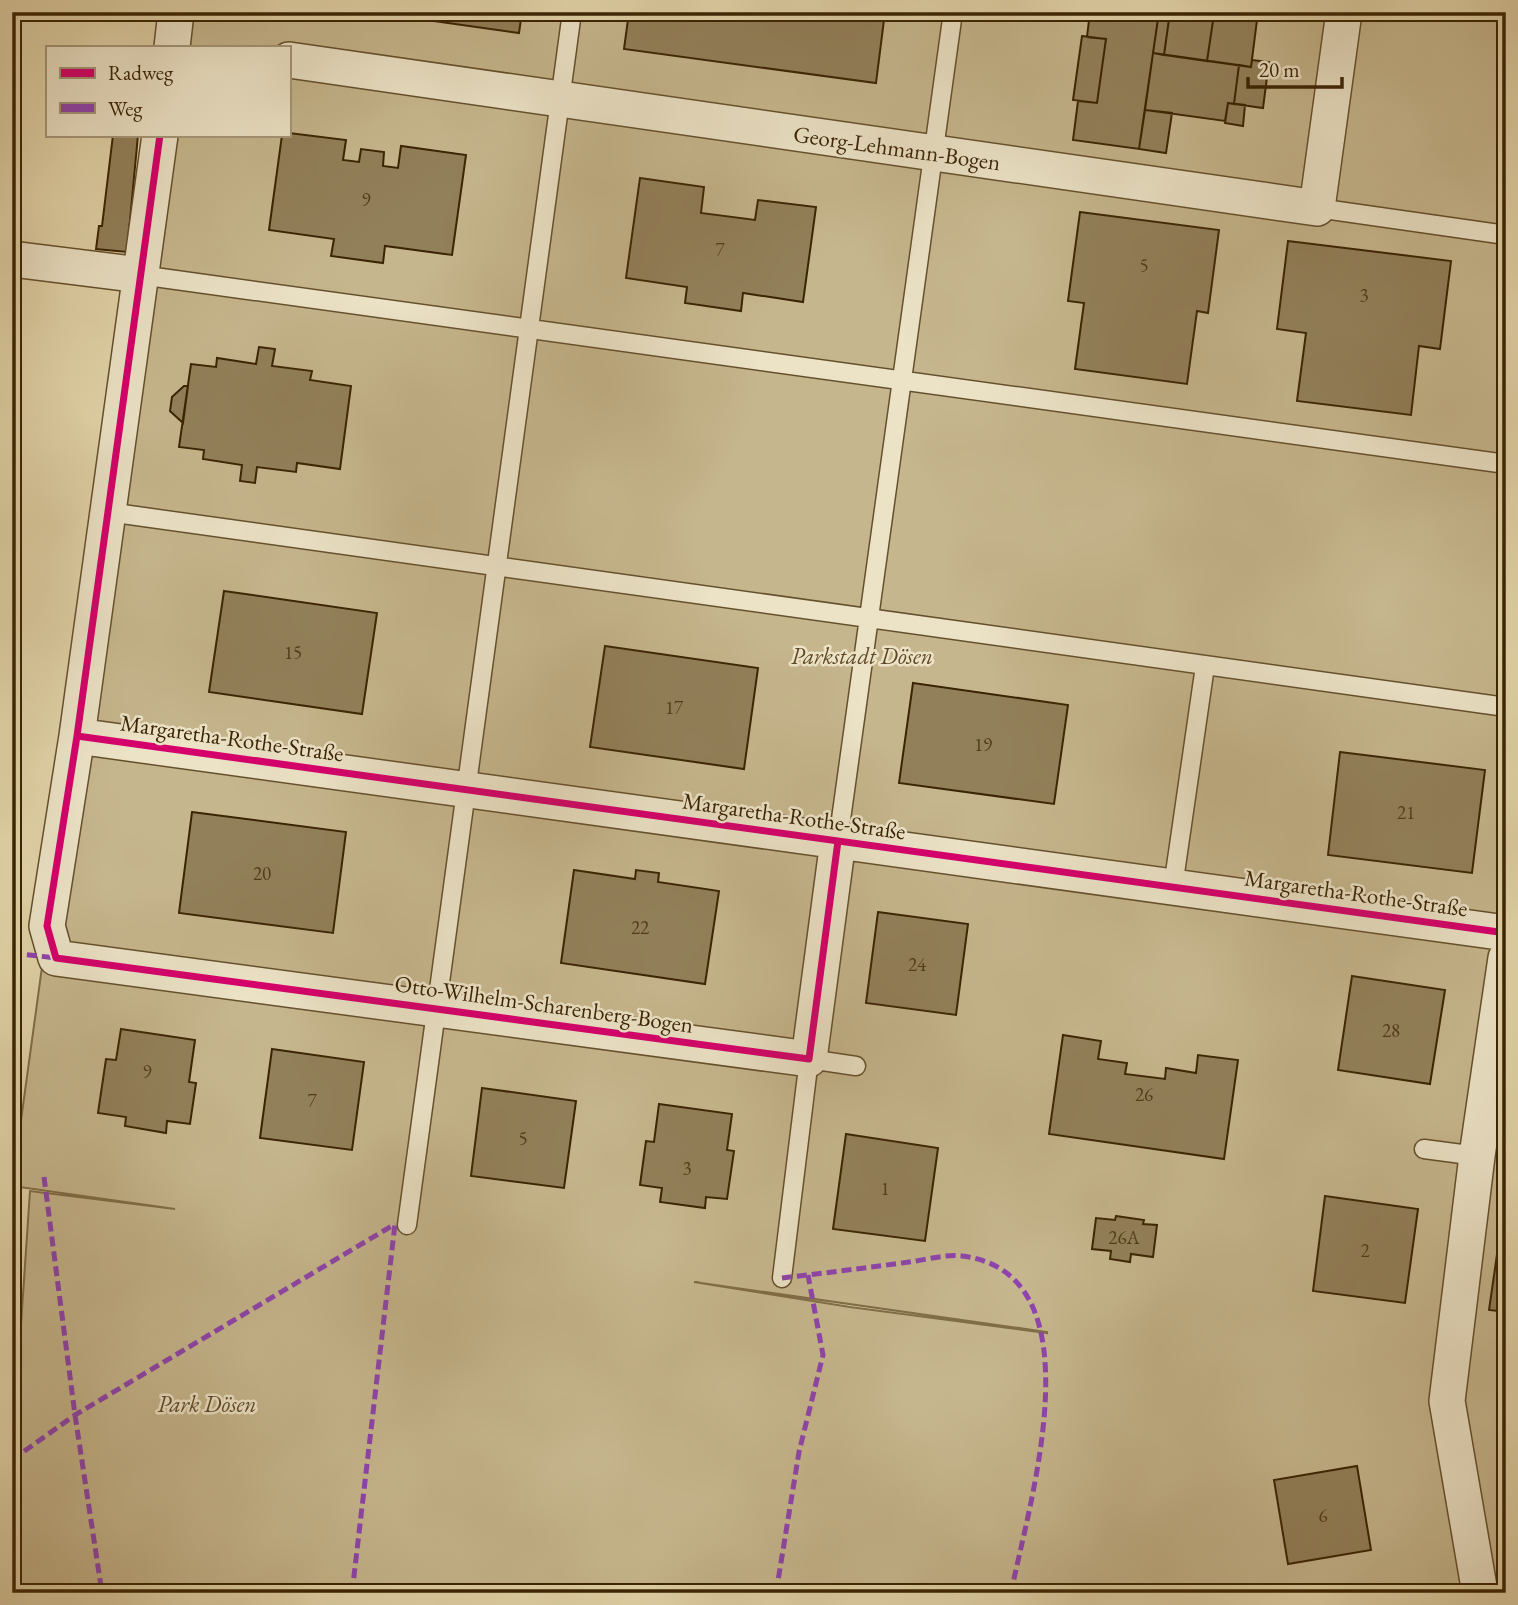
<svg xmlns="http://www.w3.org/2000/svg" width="1518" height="1605" viewBox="0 0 1518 1605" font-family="'EB Garamond',serif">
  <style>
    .green { fill: #c6b68d; stroke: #806d48; stroke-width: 2; fill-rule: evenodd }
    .building { fill: #92805a; stroke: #3b2404; stroke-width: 2 }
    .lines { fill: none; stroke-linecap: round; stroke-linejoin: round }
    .service-casing { stroke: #65502d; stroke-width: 21 }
    .minor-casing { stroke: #65502d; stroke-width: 38 }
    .service { stroke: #ece3c7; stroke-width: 18 }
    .minor { stroke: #ece3c7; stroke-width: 35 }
    .quiet { stroke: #8e44ad; stroke-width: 5; stroke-dasharray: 10 5; stroke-linecap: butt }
    .cycleway-casing { stroke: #ece3c7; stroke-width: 11 }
    .cycleway { stroke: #d6006c; stroke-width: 7 }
    .labels { text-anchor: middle; stroke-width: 5; stroke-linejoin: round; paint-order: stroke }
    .number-label { font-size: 19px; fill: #513b1a }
    .street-label { font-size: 23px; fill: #3b2404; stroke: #ece3c7 }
    .park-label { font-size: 23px; font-style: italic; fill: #5e4826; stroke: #ece3c7 }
  </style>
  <rect width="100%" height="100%" fill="#e2d4a9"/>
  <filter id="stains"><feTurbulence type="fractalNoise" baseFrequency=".00286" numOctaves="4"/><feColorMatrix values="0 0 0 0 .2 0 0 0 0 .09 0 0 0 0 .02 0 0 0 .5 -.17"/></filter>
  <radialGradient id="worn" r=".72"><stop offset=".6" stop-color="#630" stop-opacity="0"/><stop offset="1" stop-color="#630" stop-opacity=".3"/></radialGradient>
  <!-- green -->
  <path class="green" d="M172,12H1506V1593H12V1416L15,1414L30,1191L175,1209L12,1186L156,135H289V47H168ZM694,1282L1047,1332V1333L850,1307Z"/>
  <!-- building -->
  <path class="building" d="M370,12H522L519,33Z
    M629,12H885L876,83L624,49Z
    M1090,12H1159L1139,149L1073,140L1078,101L1097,103L1106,39L1087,37Z
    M1159,12H1170L1164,55L1153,53Z
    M1170,12L1214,14L1207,61L1164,55Z
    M1214,14L1257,20L1251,67L1207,61Z
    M1082,36L1106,39L1097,103L1073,100Z
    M1153,53L1239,65L1234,104L1228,103L1225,121L1145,110Z
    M1252,60L1269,62L1263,108L1234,104L1239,65L1251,67Z
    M1228,103L1245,105L1243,126L1225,123Z
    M1145,110L1172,113L1166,153L1139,149Z
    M289,133L346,140L343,160L359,162L361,149L384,152L383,166L398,168L401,146L466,155L452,255L385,246L383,263L331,256L334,239L269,230L282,135Z
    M113,135H138L127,252L96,249L99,226H102Z
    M640,178L704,187L701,213L755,220L758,200L816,207L803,302L743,293L741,311L685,303L687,287L626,278Z
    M1080,212L1219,230L1208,313L1197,311L1187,384L1075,369L1084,303L1068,301Z
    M1288,241L1451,261L1440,349L1419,346L1411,415L1297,401L1306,333L1277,329Z
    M259,347L275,349L272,366L312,371L310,380L351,386L340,469L297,463L296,472L257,467L255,483L240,481L242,465L203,459L204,450L179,447L191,364L216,367L217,358L256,364Z
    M184,386H188L183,423L170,411L172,397Z
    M224,591L377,613L362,714L209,692Z
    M605,646L758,668L744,769L590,747Z
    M913,683L1068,705L1054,804L899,783Z
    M1340,752L1485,770L1472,873L1328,855Z
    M192,812L346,832L333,933L179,913Z
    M574,870L635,879L636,870L659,873L658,882L719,891L705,984L561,963Z
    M878,912L968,924L956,1015L866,1003Z
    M1352,976L1445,990L1430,1084L1338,1070Z
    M121,1029L195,1040L189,1082L196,1083L190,1124L167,1121L166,1133L125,1126L126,1117L98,1113L106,1059L116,1060Z
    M1063,1035L1101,1041L1098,1059L1127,1063L1125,1074L1165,1079L1166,1068L1196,1073L1198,1055L1238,1060L1224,1159L1049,1134Z
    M272,1049L364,1062L352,1150L260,1138Z
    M482,1088L576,1101L564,1188L471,1176Z
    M659,1104L732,1114L727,1150L734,1151L727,1199L706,1197L705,1208L660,1202L662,1188L640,1185L646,1141L654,1142Z
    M846,1134L938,1148L925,1241L833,1229Z
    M1506,1192V1312L1489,1310Z
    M1506,1192V1312L1489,1310Z
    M1325,1196L1418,1209L1405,1303L1313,1291Z
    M1116,1216L1144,1220L1143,1224L1157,1225L1153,1257L1131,1254L1130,1262L1110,1259L1111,1251L1092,1249L1096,1218L1115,1220Z
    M1357,1466L1371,1550L1288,1564L1274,1480Z"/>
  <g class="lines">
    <defs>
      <path id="service" d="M1317,208L1506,235
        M140,275L1506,464
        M108,512L1506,707
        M838,841L953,12
        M1173,887L1205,666
        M1424,1149L1477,1156
        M407,1225L572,12
        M782,1278L809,1059L856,1066"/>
      <path id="minor" d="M172,47L176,12
        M289,60L1317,208L1344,12
        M160,135L77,736L47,926L56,958L809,1059L838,841
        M12,259L140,275
        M77,736L1506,933
        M1480,1593L1447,1401L1477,1156L1506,958"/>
    </defs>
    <!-- service casing -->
    <use href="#service" class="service-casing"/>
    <!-- minor casing -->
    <use href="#minor" class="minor-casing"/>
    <!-- service -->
    <use href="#service" class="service"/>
    <!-- minor -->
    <use href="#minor" class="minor"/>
    <!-- quiet -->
    <path class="quiet" d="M12,953L56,958
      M44,1177L75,1415L102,1593
      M782,1278C824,1273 866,1268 909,1262C925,1260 945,1254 962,1256C1102,1273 1028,1506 1011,1593
      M12,1460L75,1415L395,1224
      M352,1593L395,1224
      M776,1593L799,1452L823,1355L808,1275"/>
    <defs>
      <path id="cycleway" d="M160,135L77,736L47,926L56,958L809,1059L838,841
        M77,736L1506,933"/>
    </defs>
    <!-- cycleway casing -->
    <use href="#cycleway" class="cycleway-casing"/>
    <!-- cycleway -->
    <use href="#cycleway" class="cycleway"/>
  </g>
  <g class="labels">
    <!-- number labels -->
    <g class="number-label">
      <text x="366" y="206">9</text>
      <text x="720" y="256">7</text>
      <text x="1144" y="272">5</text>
      <text x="1364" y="302">3</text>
      <text x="293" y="659">15</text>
      <text x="674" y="714">17</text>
      <text x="983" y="751">19</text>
      <text x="1406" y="819">21</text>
      <text x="262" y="880">20</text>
      <text x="640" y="934">22</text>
      <text x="917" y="971">24</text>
      <text x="1391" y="1037">28</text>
      <text x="147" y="1078">9</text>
      <text x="1144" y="1101">26</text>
      <text x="312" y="1107">7</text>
      <text x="523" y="1145">5</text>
      <text x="687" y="1175">3</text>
      <text x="885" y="1195">1</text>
      <text x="1124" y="1244">26A</text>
      <text x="1365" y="1257">2</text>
      <text x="1323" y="1522">6</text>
    </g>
    <!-- street labels -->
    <g class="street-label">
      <text transform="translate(897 148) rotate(8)" y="8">Georg-Lehmann-Bogen</text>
      <text transform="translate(232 738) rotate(8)" y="8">Margaretha-Rothe-Straße</text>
      <text transform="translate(794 816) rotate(8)" y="8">Margaretha-Rothe-Straße</text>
      <text transform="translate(1356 893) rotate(8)" y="8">Margaretha-Rothe-Straße</text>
      <text transform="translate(544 1004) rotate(8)" y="8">Otto-Wilhelm-Scharenberg-Bogen</text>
    </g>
    <!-- park labels -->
    <g class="park-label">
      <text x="862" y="664">Parkstadt Dösen</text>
      <text x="207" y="1412">Park Dösen</text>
    </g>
  </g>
  <!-- margin -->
  <rect width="1518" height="1605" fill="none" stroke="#e2d4a9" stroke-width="42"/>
  <rect x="14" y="14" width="1490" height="1577" fill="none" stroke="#3b2404" stroke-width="3.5"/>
  <rect x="21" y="21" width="1476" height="1563" fill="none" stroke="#3b2404" stroke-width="2"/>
  <!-- legend -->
  <rect x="46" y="46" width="245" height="91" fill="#ece3c7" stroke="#a59779" stroke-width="2"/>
  <rect x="60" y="68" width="35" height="10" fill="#d6006c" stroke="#a59779" stroke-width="2"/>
  <text x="108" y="80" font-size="21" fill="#3b2404">Radweg</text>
  <rect x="60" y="103" width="35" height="10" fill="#8e44ad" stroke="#a59779" stroke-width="2"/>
  <text x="108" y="116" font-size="21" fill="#3b2404">Weg</text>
  <!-- scale -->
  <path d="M1248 77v10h94v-10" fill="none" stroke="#3b2404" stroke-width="3.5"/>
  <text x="1259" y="77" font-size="21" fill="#3b2404" stroke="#ece3c7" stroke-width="5" paint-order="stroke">20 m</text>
  <rect width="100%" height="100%" filter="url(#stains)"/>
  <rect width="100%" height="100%" fill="url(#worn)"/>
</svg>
